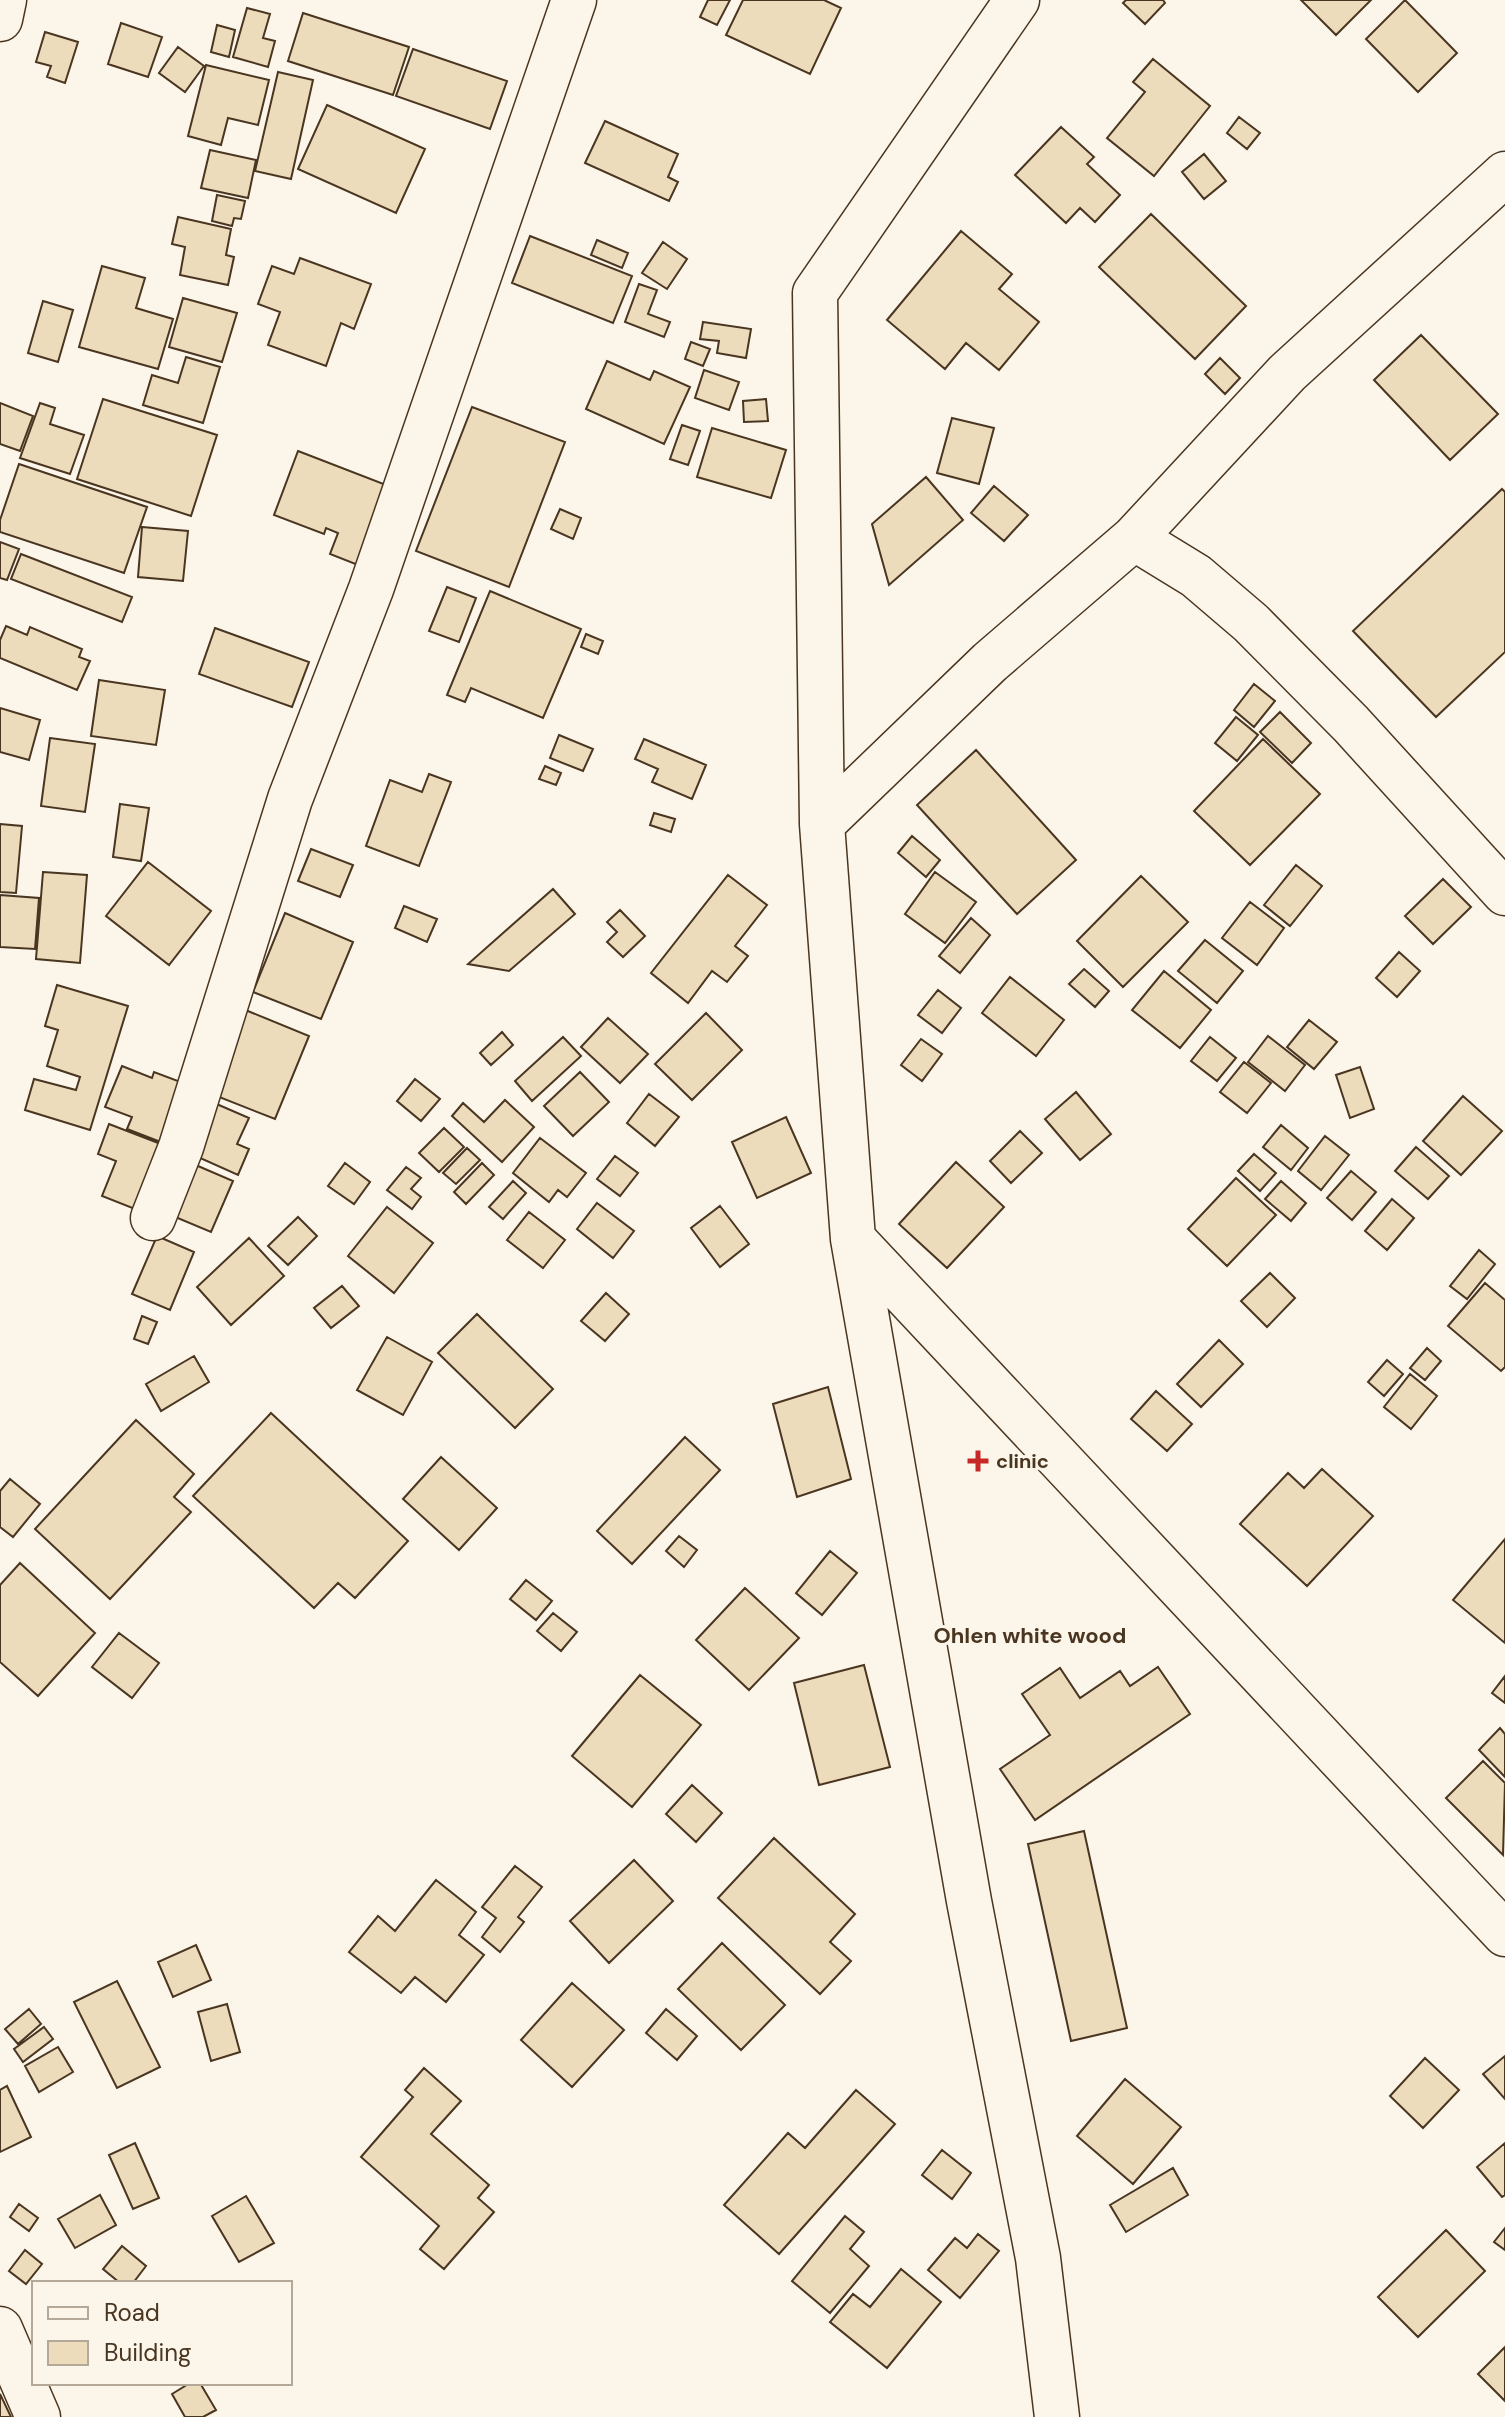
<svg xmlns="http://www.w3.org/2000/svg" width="1505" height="2417" viewBox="0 0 1505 2417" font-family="'DM Sans',sans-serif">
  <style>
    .building { fill: #ecdcbc; stroke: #4a3520; stroke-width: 2 }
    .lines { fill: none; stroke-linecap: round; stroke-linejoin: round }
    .minor-casing { stroke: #4a3520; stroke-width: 47 }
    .minor { stroke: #fbf6e9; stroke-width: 44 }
    .poi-dot { fill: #c62828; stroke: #fbf6e9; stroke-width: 3 }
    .labels { text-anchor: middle; stroke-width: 6; stroke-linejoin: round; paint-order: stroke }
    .poi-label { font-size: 20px; font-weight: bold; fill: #4a3520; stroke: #fbf6e9; text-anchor: start }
    .neighbourhood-label { font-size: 22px; font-weight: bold; fill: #4a3520; stroke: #fbf6e9 }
  </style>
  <rect width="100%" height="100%" fill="#fbf6e9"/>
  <!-- building -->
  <path class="building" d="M708,0H730L717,25L700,17Z
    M743,0H824L841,8L810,74L726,35Z
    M1126,0H1163L1165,3L1145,24L1123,3Z
    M1301,0H1371L1336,35Z
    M1405,0L1457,53L1418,92L1366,39Z
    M247,8L270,14L263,38L275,41L268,67L233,57Z
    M303,13L409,47L393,95L288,61Z
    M121,23L162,37L148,77L108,64Z
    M217,25L235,30L229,57L211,52Z
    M45,32L78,42L65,83L47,77L51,66L36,62Z
    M178,47L204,66L185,92L159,73Z
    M413,49L507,81L490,129L396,96Z
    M1153,59L1210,106L1154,176L1107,138L1145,92L1133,82Z
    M206,65L269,80L258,125L228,118L221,145L188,136Z
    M278,72L313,80L291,179L255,171Z
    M327,105L425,149L396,213L298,169Z
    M1239,117L1260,133L1247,149L1227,133Z
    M605,121L678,154L668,177L678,182L669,201L585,163Z
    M1061,127L1094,157L1087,164L1120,195L1095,222L1080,208L1066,223L1015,175Z
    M210,150L256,160L248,198L201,188Z
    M1204,154L1226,181L1204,199L1182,172Z
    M217,195L245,201L241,219L234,218L232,226L212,221Z
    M1151,214L1246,306L1195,359L1099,267Z
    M178,217L231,229L226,255L234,257L228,285L180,275L185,247L172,244Z
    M961,231L1012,274L999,289L1039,322L999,370L966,343L945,369L887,320Z
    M530,236L632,276L613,323L512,283Z
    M597,240L628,253L622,268L591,255Z
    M663,242L687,259L667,289L642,273Z
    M300,258L371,284L354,329L341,323L326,366L268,345L280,312L258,304L272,266L294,274Z
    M102,266L145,278L136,308L173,319L158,369L79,347Z
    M639,284L657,290L648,314L670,322L664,337L625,322Z
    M183,298L237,313L222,362L169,347Z
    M43,301L73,310L58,362L28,353Z
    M703,322L751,329L746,358L717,353L719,341L700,339Z
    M1421,335L1498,414L1450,460L1374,380Z
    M691,342L710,349L703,366L685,359Z
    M186,357L220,367L203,423L143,405L152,375L178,383Z
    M1220,358L1240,378L1225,394L1205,374Z
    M607,361L650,380L654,371L690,387L664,444L586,409Z
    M704,370L739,382L729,410L695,398Z
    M103,399L217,435L191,516L77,479Z
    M766,399L768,421L744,422L743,401Z
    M0,403L33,416L20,451L0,444Z
    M40,403L55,408L50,424L84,435L70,474L20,458Z
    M472,407L565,442L509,587L416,551Z
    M952,418L994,428L979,484L937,473Z
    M682,425L700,431L688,465L670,459Z
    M712,428L786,450L771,498L697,477Z
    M298,451L394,488L363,567L330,554L338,533L326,528L324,534L274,515Z
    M19,464L147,507L124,573L0,532V520Z
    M926,477L963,520L889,585L872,524Z
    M994,486L1028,515L1004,541L971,513Z
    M1502,489L1505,492V652L1436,717L1353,631Z
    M560,509L581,518L573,539L551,529Z
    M142,527L188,531L183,581L138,577Z
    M0,542L19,549L7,580L0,578Z
    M21,554L132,597L122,622L11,579Z
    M447,587L476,598L459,642L429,631Z
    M490,591L581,629L543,718L471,688L465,702L447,695Z
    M6,626L27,635L30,627L82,649L79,657L90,661L77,690L0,658V640Z
    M215,628L309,662L292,707L199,674Z
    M586,634L603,641L598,654L581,647Z
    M99,680L165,690L156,745L91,736Z
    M1254,684L1275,701L1254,727L1234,710Z
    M0,708L40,720L29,760L0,752Z
    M1280,712L1311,743L1292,763L1260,732Z
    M1236,717L1258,735L1237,761L1215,743Z
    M559,735L593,749L583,771L550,758Z
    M50,738L95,744L85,812L41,806Z
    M644,739L706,765L692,799L652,782L658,769L635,759Z
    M1263,739L1320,794L1250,865L1194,811Z
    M976,750L1076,860L1017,914L917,805Z
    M545,766L561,773L556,785L539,779Z
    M429,774L451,782L419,866L366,846L390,780L422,792Z
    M120,804L149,808L141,861L113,857Z
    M654,813L675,819L671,832L650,825Z
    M0,824L22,826L16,893L0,892Z
    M912,836L940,860L926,877L898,853Z
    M311,849L353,865L340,897L298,881Z
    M148,862L211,911L169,965L106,916Z
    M1296,865L1322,886L1290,926L1264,905Z
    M43,872L87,875L80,963L36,959Z
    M935,872L976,902L945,943L905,914Z
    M728,875L767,905L735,946L748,956L727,982L712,971L688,1003L651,973Z
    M1141,876L1188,922L1123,987L1077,941Z
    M1443,879L1471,907L1433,944L1405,916Z
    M553,889L575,914L509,971L468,964Z
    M0,895L39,898L35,949L0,947Z
    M1250,902L1284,928L1257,965L1222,938Z
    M404,906L437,919L427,942L395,928Z
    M620,910L645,936L623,957L607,942L617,932L607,922Z
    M285,913L353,942L321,1019L253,992Z
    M971,918L990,935L960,973L939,956Z
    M1205,940L1243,971L1217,1003L1178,971Z
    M1399,952L1420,971L1397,997L1376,978Z
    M1084,969L1109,991L1095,1007L1069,984Z
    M1164,971L1211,1010L1180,1048L1132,1010Z
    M1010,977L1064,1020L1036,1056L982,1013Z
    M57,985L128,1006L90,1130L25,1110L34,1079L76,1090L80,1077L47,1066L58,1030L45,1026Z
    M938,990L961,1008L942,1033L918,1015Z
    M243,1009L309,1036L275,1119L209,1093Z
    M706,1013L742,1050L692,1100L655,1064Z
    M608,1018L648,1054L620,1083L581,1047Z
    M1309,1020L1337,1042L1314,1069L1287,1047Z
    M502,1032L513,1045L491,1065L480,1053Z
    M1268,1036L1305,1065L1285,1091L1248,1062Z
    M563,1037L581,1056L532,1101L515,1081Z
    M1210,1037L1236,1058L1217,1081L1191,1061Z
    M921,1039L942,1054L922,1081L901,1065Z
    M1244,1062L1271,1083L1247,1113L1220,1092Z
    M122,1066L152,1078L154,1072L194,1087L171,1146L127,1129L132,1117L105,1107Z
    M1360,1067L1374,1109L1350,1118L1336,1075Z
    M580,1072L609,1102L573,1136L544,1106Z
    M415,1079L440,1099L421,1121L397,1101Z
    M1076,1092L1111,1134L1080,1160L1045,1119Z
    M649,1094L679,1117L655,1146L627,1123Z
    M1463,1096L1502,1131L1461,1175L1423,1141Z
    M505,1100L534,1127L502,1162L452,1116L463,1103L484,1122Z
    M212,1102L249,1118L237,1144L249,1149L238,1175L189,1153Z
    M786,1117L811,1173L757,1198L732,1142Z
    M109,1124L166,1146L140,1211L102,1196L116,1161L98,1154Z
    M1281,1125L1308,1148L1291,1170L1263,1147Z
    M444,1128L464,1147L439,1172L419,1153Z
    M1020,1131L1042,1153L1011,1183L990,1161Z
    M1325,1136L1349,1155L1321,1190L1298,1171Z
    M540,1138L586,1173L567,1197L558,1190L549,1202L513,1173Z
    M1416,1147L1449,1176L1428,1199L1395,1171Z
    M467,1148L480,1160L456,1184L443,1173Z
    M1254,1154L1276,1173L1260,1191L1238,1171Z
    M615,1156L638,1173L620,1196L597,1179Z
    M956,1162L1004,1207L947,1268L899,1224Z
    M191,1163L233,1181L211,1232L168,1214Z
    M345,1163L370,1182L354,1204L328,1186Z
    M482,1163L494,1175L466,1204L454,1192Z
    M406,1167L421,1178L411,1189L421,1197L412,1209L387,1190Z
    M1351,1171L1376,1192L1352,1220L1327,1198Z
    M1236,1178L1276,1215L1227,1266L1188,1229Z
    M513,1181L526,1193L503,1219L489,1207Z
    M1281,1181L1306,1203L1291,1221L1265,1199Z
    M1392,1199L1414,1218L1387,1250L1365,1231Z
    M597,1203L634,1231L613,1258L577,1229Z
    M720,1206L749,1244L720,1267L691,1228Z
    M387,1207L433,1243L394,1293L348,1256Z
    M529,1212L565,1240L543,1268L507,1240Z
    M298,1217L317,1236L288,1265L268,1246Z
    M157,1236L194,1252L170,1310L132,1294Z
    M249,1238L284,1276L231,1325L197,1287Z
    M1479,1250L1495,1264L1467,1299L1450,1286Z
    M1270,1273L1295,1298L1267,1327L1241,1301Z
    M1485,1283L1505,1300V1367L1501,1371L1448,1326Z
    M342,1286L359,1306L331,1328L314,1308Z
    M606,1293L629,1314L605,1341L581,1321Z
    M477,1314L553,1389L515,1428L438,1353Z
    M142,1316L157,1322L148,1344L134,1339Z
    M387,1337L432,1362L403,1415L357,1390Z
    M1219,1340L1243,1364L1201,1407L1177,1384Z
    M1427,1348L1441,1361L1425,1380L1410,1368Z
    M194,1356L209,1382L161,1411L146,1384Z
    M1387,1360L1403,1374L1384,1396L1368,1382Z
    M1410,1374L1437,1396L1411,1429L1384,1407Z
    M828,1387L851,1479L797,1497L773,1404Z
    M1156,1391L1192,1424L1167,1451L1131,1419Z
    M271,1413L408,1541L355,1598L338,1583L314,1608L193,1496Z
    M136,1420L194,1474L174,1497L191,1512L110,1599L35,1529Z
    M685,1437L720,1470L632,1564L597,1531Z
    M441,1457L497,1508L459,1550L403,1499Z
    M1322,1469L1373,1516L1307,1586L1240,1524L1288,1473L1304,1488Z
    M10,1479L40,1504L13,1537L0,1527V1491Z
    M679,1536L697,1550L684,1567L666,1551Z
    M1505,1539V1643L1453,1600Z
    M830,1551L857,1573L822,1615L796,1593Z
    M20,1563L95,1633L38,1696L0,1662V1585Z
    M526,1580L552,1601L536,1620L510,1599Z
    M745,1588L799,1638L749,1690L696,1640Z
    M553,1613L577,1632L561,1651L537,1631Z
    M119,1633L159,1663L132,1698L92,1667Z
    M864,1665L890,1767L819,1785L794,1683Z
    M1158,1667L1190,1714L1035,1820L1000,1769L1050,1735L1022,1694L1060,1668L1080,1698L1120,1671L1130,1686Z
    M640,1675L701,1725L632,1807L572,1756Z
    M1505,1676V1703L1492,1693Z
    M1500,1728L1505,1734V1777L1479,1750Z
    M1483,1761L1505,1783L1503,1855L1446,1798Z
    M692,1785L722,1813L696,1842L666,1814Z
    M1084,1831L1127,2028L1071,2041L1028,1844Z
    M774,1838L855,1914L830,1942L851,1961L820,1994L718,1898Z
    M634,1860L673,1901L609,1963L570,1921Z
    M515,1866L542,1887L518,1917L524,1922L500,1952L482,1937L496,1918L482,1907Z
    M436,1880L476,1912L459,1935L484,1955L446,2002L415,1977L401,1993L349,1952L378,1916L395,1931Z
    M722,1943L785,2005L741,2050L678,1989Z
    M196,1945L211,1980L173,1997L158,1962Z
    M117,1981L160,2067L117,2088L74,2002Z
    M572,1983L624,2030L572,2087L521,2040Z
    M227,2004L240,2052L211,2061L198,2012Z
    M29,2009L41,2024L18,2044L5,2029Z
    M666,2009L697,2036L677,2060L646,2033Z
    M44,2027L53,2039L23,2062L14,2049Z
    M58,2047L73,2072L39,2092L25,2066Z
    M1505,2056V2099L1483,2074Z
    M1425,2058L1459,2090L1423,2128L1390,2096Z
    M424,2068L461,2101L431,2134L489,2185L478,2198L494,2212L444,2269L420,2249L439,2226L361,2157L413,2097L405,2090Z
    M1125,2079L1181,2127L1133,2184L1077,2136Z
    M7,2086L31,2137L0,2152V2090Z
    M856,2090L895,2124L779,2254L724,2205L788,2133L805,2148Z
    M135,2143L159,2198L133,2209L109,2155Z
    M1505,2143V2195L1502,2197L1477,2167Z
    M942,2150L971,2173L952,2199L922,2175Z
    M1173,2168L1188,2195L1126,2232L1110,2205Z
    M100,2195L116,2225L75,2248L58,2219Z
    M246,2196L274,2243L239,2262L212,2216Z
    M19,2204L38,2218L29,2231L10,2217Z
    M845,2216L864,2232L850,2249L869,2266L830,2313L792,2281Z
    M1505,2228V2250L1494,2242Z
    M1446,2230L1485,2271L1418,2337L1378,2297Z
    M978,2234L999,2251L960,2298L928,2270L955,2238L967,2248Z
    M122,2246L146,2266L133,2283H120L103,2269Z
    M25,2250L42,2264L26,2284L9,2271Z
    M901,2269L941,2302L887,2368L830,2322L853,2294L870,2307Z
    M1505,2347V2401L1478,2374Z
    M190,2383H200L216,2410L203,2417H185L172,2394Z
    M0,2394L11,2417H0Z"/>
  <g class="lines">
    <defs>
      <path id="minor" d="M1017,0L815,293L822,824L853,1239L969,1901L1038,2258L1057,2417
        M0,19L4,0
        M1134,538L1196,576L1251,623L1351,724L1505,893
        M822,824L990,662L1134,538L1287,373L1505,174
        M153,1218L181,1147L290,799L371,589L574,0
        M853,1239L1505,1934
        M0,2329L38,2417"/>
    </defs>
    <!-- minor casing -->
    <use href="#minor" class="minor-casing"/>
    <!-- minor -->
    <use href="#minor" class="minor"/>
  </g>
  <!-- markers -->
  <path class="poi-dot" d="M974 1449h8v8h8v8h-8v8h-8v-8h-8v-8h8z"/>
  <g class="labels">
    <!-- poi labels -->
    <g class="poi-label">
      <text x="996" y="1468">clinic</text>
    </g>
    <!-- neighbourhood labels -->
    <g class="neighbourhood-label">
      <text x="1030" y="1643">Ohlen white wood</text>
    </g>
  </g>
  <!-- legend -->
  <rect x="32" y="2281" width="260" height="104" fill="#fbf6e9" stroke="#b4a999" stroke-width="2"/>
  <rect x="48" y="2307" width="40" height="12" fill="#fbf6e9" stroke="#b4a999" stroke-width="2"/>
  <text x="104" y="2321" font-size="24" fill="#4a3520">Road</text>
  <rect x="48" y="2341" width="40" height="24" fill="#ecdcbc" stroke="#b4a999" stroke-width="2"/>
  <text x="104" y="2361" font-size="24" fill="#4a3520">Building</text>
</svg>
